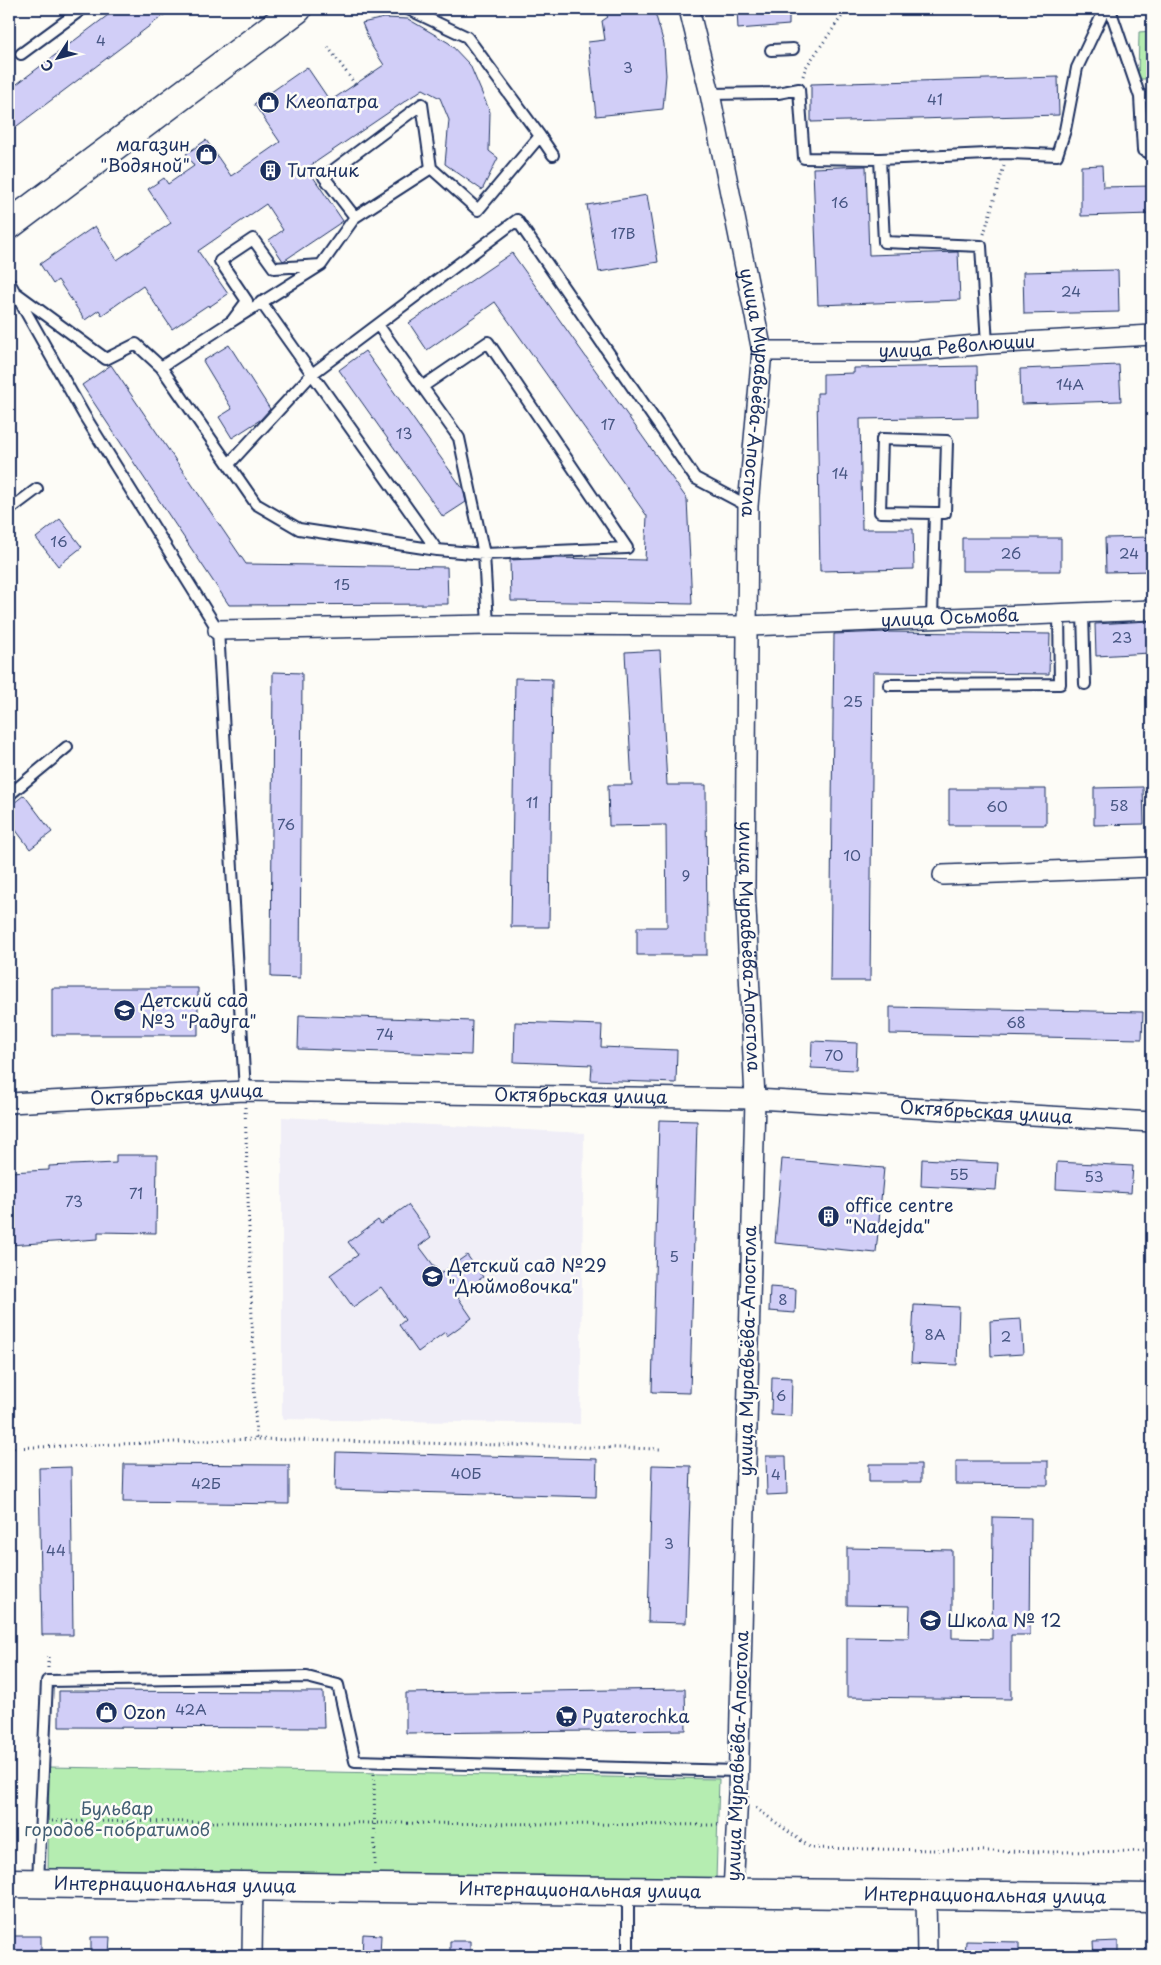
<svg xmlns="http://www.w3.org/2000/svg" width="1161" height="1965" viewBox="0 0 1161 1965" font-family="'Playpen Sans',sans-serif">
  <style>
    .built { fill: #f0eef7 }
    .green { fill: #b5edb1; stroke: #688e88 }
    .building { fill: #d1cef7; stroke: #1b2f5e }
    .lines { fill: none; stroke-linecap: round; stroke-linejoin: round }
    .service-casing { stroke: #1b2f5e; stroke-width: 14 }
    .minor-casing { stroke: #1b2f5e; stroke-width: 22 }
    .secondary-casing { stroke: #1b2f5e; stroke-width: 31 }
    .path { stroke: #1b2f5e; stroke-width: 3; stroke-dasharray: 1 4; stroke-linecap: butt }
    .service { stroke: #fdfcf7; stroke-width: 10 }
    .minor { stroke: #fdfcf7; stroke-width: 19 }
    .secondary { stroke: #fdfcf7; stroke-width: 28 }
    .labels { text-anchor: middle; stroke-width: 5; stroke-linejoin: round; paint-order: stroke }
    .number-label { font-size: 15px; fill: #485784 }
    .poi-label { font-size: 18px; fill: #1b2f5e; stroke: #fdfcf7; text-anchor: start }
    .street-label { font-size: 18px; fill: #1b2f5e; stroke: #fdfcf7 }
    .park-label { font-size: 18px; fill: #425e73; stroke: #fdfcf7 }
  </style>
  <rect width="100%" height="100%" fill="#fdfcf7"/>
  <filter id="ink" filterUnits="userSpaceOnUse"><feTurbulence type="fractalNoise" baseFrequency=".02" numOctaves="2"/><feDisplacementMap in="SourceGraphic" scale="10" xChannelSelector="R" yChannelSelector="G"/><feConvolveMatrix kernelMatrix="1 2 1 2 8 2 1 2 1" color-interpolation-filters="sRGB"/></filter>
  <g filter="url(#ink)">
    <!-- built -->
    <path class="built" d="M282,1117L584,1133L580,1424L282,1419Z"/>
    <!-- green -->
    <path class="green" d="M1152,31V79H1138L1139,32Z
      M49,1767L719,1779L716,1880L48,1870Z"/>
    <!-- building -->
    <path class="building" d="M116,9H172L9,132V90Z
      M602,9H654L664,44L665,61L666,75L663,109L596,116L588,42L605,40L602,21L608,17Z
      M737,9H789V25L738,29Z
      M384,18L408,19L449,43L470,65L490,112L489,151L498,158L482,190L445,164L449,120L440,98L423,89L307,168L343,221L285,260L283,261L269,240L283,230L266,204L198,251L228,294L209,307L208,305L172,329L143,286L102,315L99,310L85,320L58,280L53,284L40,264L95,226L117,260L171,223L148,189L164,178L168,184L194,166L186,154L206,140L231,176L280,142L254,104L307,67L330,101L384,65L371,45L362,23Z
      M1058,77L1059,115L811,122V84Z
      M1102,165L1103,187L1152,186V214L1081,216V166Z
      M866,166L869,255L958,252L960,300L818,305L813,168Z
      M647,195L658,262L599,272L587,205Z
      M512,253L687,499L692,604L511,601L510,560L554,558L645,560L647,516L495,302L427,350L409,323Z
      M1118,270L1119,312L1024,314L1023,272Z
      M229,345L270,409L260,420L232,438L219,417L232,409L203,361Z
      M365,351L463,489L466,502L443,517L339,370Z
      M111,365L246,564L447,567L448,604L229,605L82,385Z
      M1119,365L1121,401L1021,404L1020,369Z
      M977,366L978,417L860,419L862,529H913L914,569L820,571L817,393H823V374L854,373V368Z
      M60,519L82,547L58,566L36,538Z
      M1152,537V571L1106,572L1105,538Z
      M962,538H1061V571H962Z
      M1149,621L1150,653L1096,656L1095,624Z
      M887,632L1050,634L1049,674L873,672L870,981H830L834,634Z
      M660,650L667,785H706L707,955H637V927H667L666,825L609,826L608,785H632L625,652Z
      M273,672L302,673L300,978L271,977Z
      M515,678L552,679L549,927H511Z
      M1143,787L1144,824L1094,825V788Z
      M949,789H1046V825H949Z
      M24,795L52,832L30,849L9,821V807Z
      M52,988H198V1035H52Z
      M890,1007L1143,1012L1142,1039L890,1034Z
      M299,1015L472,1021L471,1055L298,1049Z
      M515,1022L602,1025L601,1047L677,1050L676,1083L591,1080L592,1065L514,1062Z
      M812,1041L857,1043L856,1070L811,1068Z
      M659,1120L697,1121L690,1393L652,1392Z
      M116,1155H157L156,1233L98,1232V1239L9,1245V1172L49,1170V1166L116,1163Z
      M782,1159L884,1168L876,1253L775,1243Z
      M922,1159L998,1163L996,1190L921,1186Z
      M1057,1162L1133,1166L1131,1193L1056,1189Z
      M408,1205L431,1237L419,1246L440,1274L467,1255L483,1277L457,1296L472,1318L447,1336L445,1332L418,1352L399,1325L405,1320L381,1287L353,1307L330,1275L358,1255L348,1242L378,1220L381,1224Z
      M770,1287L796,1289L795,1313L769,1311Z
      M914,1305L959,1307L957,1365L911,1363Z
      M1021,1319L1023,1354L991,1356L990,1321Z
      M772,1377L792,1378L791,1416L771,1415Z
      M336,1452L597,1459L596,1497L335,1490Z
      M766,1456H786L787,1494L767,1495Z
      M956,1461H1048V1485L956,1484Z
      M124,1464L289,1465V1504L123,1502Z
      M869,1464H921V1482H869Z
      M652,1465L691,1466L686,1623L648,1622Z
      M71,1467L73,1635H42L39,1468Z
      M993,1517L1031,1518L1030,1635H1011V1699L847,1697V1637L909,1638L910,1606L847,1605V1548L952,1550V1638L992,1639Z
      M685,1689L686,1730L406,1733V1693Z
      M59,1691L323,1692L324,1728L59,1727Z
      M363,1934L381,1935L380,1956H362Z
      M11,1936H41V1956H10Z
      M91,1937H110L109,1956H91Z
      M450,1941H470V1956H450Z
      M966,1941L1019,1942V1956H965Z
      M1118,1941V1956H1094L1093,1942Z"/>
    <g class="lines">
      <defs>
        <path id="service" d="M1110,9L1140,97L1143,150L1152,154
          M771,50L793,49
          M21,54L82,9
          M710,94L778,93L799,89L804,158L880,159L1008,153L1057,155L1065,130L1077,68L1105,9
          M1140,97L1152,96
          M540,136L553,155
          M880,159L884,242L981,246L987,344
          M355,217L324,177L422,104L431,168L478,210L540,136L467,37L408,9
          M321,265L355,217L431,168
          M9,282L84,415L218,630L245,1091
          M12,290L106,359L136,344L161,367L256,504L299,529L437,550L484,554L627,548L488,342L422,387
          M261,302L437,550
          M378,325L459,438L484,554L488,625
          M161,367L232,321L247,301L220,261L253,239L274,268L321,265L232,321
          M229,464L312,374L517,220L695,478L748,506
          M9,510L37,489
          M1083,613L1085,684
          M932,619L935,513L880,512L882,439L947,441L945,513H935
          M889,685L1060,684L1059,613
          M9,795L67,747
          M38,1882L47,1681L307,1677L338,1685L355,1761L738,1771
          M628,1956V1891"/>
        <g id="minor">
          <path id="s1" d="M689,9L710,94L762,351L748,506L745,887L755,1099L738,1794L733,1892"/>
          <path id="s2" d="M762,351H913L987,344L1152,335"/>
          <path id="s3" d="M218,630L488,625L748,626L1152,610"/>
          <path d="M943,875L1152,867"/>
          <path id="s4" d="M9,1103L245,1091L755,1099L1152,1122"/>
          <path d="M926,1895L927,1956"/>
          <path d="M252,1956L253,1887"/>
        </g>
        <g id="secondary">
          <path d="M9,225L297,9"/>
          <path id="s5" d="M9,1883L1152,1898"/>
        </g>
      </defs>
      <!-- service casing -->
      <use href="#service" class="service-casing"/>
      <!-- minor casing -->
      <use href="#minor" class="minor-casing"/>
      <!-- secondary casing -->
      <use href="#secondary" class="secondary-casing"/>
      <!-- path -->
      <path class="path" d="M328,47L355,84
        M803,76L806,67L847,9
        M984,234L1004,166
        M245,1107L256,1439
        M9,1448L256,1439L663,1449
        M48,1668V1654
        M374,1774L375,1865
        M756,1808L811,1848L1053,1852L1152,1851
        M52,1821L718,1825"/>
      <!-- service -->
      <use href="#service" class="service"/>
      <!-- minor -->
      <use href="#minor" class="minor"/>
      <!-- secondary -->
      <use href="#secondary" class="secondary"/>
    </g>
  </g>
  <!-- icons -->
  <defs>
    <symbol id="shop-disc" viewBox="-11 -11 22 22"><circle r="9.5" fill="#1b2f5e" stroke="#fdfcf7"/><path d="M-5-2.5h2.3a2.7 3.5 0 0 1 5.4 0H5L5.5 6h-11ZM-1.5-2.5h3a1.5 2.3 0 0 0-3 0Z" fill="#fff"/></symbol>
    <symbol id="building-disc" viewBox="-11 -11 22 22"><circle r="9.5" fill="#1b2f5e" stroke="#fdfcf7"/><path d="M-4-6H4V6H1V3H-1V6H-4ZM-2.5-4.3h1.7v1.8h-1.7ZM.8-4.3h1.7v1.8H.8ZM-2.5-1h1.7V.8h-1.7ZM.8-1h1.7V.8H.8Z" fill="#fff"/></symbol>
    <symbol id="school-disc" viewBox="-11 -11 22 22"><circle r="9.5" fill="#1b2f5e" stroke="#fdfcf7"/><path d="M0-5L7-2L0 1L-7-2ZM-4 1L0 2.5L4 1V4Q0 6-4 4Z" fill="#fff"/></symbol>
    <symbol id="supermarket-disc" viewBox="-11 -11 22 22"><circle r="9.5" fill="#1b2f5e" stroke="#fdfcf7"/><path d="M-6-5.5h2.5l.6 2H6L4.5 2H-2.5L-4.4-4H-6ZM-1.5 3.2a1.3 1.3 0 1 0 .1 0ZM3 3.2a1.3 1.3 0 1 0 .1 0Z" fill="#fff"/></symbol>
  </defs>
  <g fill-rule="evenodd">
    <use href="#shop-disc" x="256" y="90" width="25" height="25"/>
    <use href="#shop-disc" x="194" y="142" width="25" height="25"/>
    <use href="#building-disc" x="258" y="158" width="25" height="25"/>
    <use href="#school-disc" x="112" y="998" width="25" height="25"/>
    <use href="#building-disc" x="816" y="1204" width="25" height="25"/>
    <use href="#school-disc" x="420" y="1264" width="25" height="25"/>
    <use href="#school-disc" x="918" y="1608" width="25" height="25"/>
    <use href="#shop-disc" x="94" y="1700" width="25" height="25"/>
    <use href="#supermarket-disc" x="554" y="1704" width="25" height="25"/>
  </g>
  <g class="labels">
    <!-- number labels -->
    <g class="number-label">
      <text x="101" y="46">4</text>
      <text x="628" y="73">3</text>
      <text x="935" y="105">41</text>
      <text x="840" y="208">16</text>
      <text x="623" y="239">17В</text>
      <text x="1071" y="297">24</text>
      <text x="1070" y="390">14А</text>
      <text x="608" y="430">17</text>
      <text x="404" y="439">13</text>
      <text x="840" y="479">14</text>
      <text x="59" y="547">16</text>
      <text x="1011" y="559">26</text>
      <text x="1129" y="559">24</text>
      <text x="342" y="590">15</text>
      <text x="1122" y="643">23</text>
      <text x="853" y="707">25</text>
      <text x="532" y="808">11</text>
      <text x="1119" y="811">58</text>
      <text x="997" y="812">60</text>
      <text x="286" y="830">76</text>
      <text x="852" y="861">10</text>
      <text x="686" y="881">9</text>
      <text x="1016" y="1028">68</text>
      <text x="385" y="1040">74</text>
      <text x="834" y="1061">70</text>
      <text x="959" y="1180">55</text>
      <text x="1094" y="1182">53</text>
      <text x="136" y="1199">71</text>
      <text x="74" y="1207">73</text>
      <text x="674" y="1262">5</text>
      <text x="783" y="1305">8</text>
      <text x="935" y="1340">8А</text>
      <text x="1006" y="1342">2</text>
      <text x="781" y="1401">6</text>
      <text x="466" y="1479">40Б</text>
      <text x="776" y="1480">4</text>
      <text x="206" y="1489">42Б</text>
      <text x="669" y="1549">3</text>
      <text x="56" y="1556">44</text>
      <text x="191" y="1715">42А</text>
    </g>
    <!-- poi labels -->
    <g class="poi-label">
      <text x="285" y="108">Клеопатра</text>
      <text x="190" y="151" text-anchor="end">магазин<tspan x="190" dy="21">"Водяной"</tspan></text>
      <text x="287" y="177">Титаник</text>
      <text x="141" y="1007">Детский сад<tspan x="141" dy="21">№3 "Радуга"</tspan></text>
      <text x="845" y="1212">office centre<tspan x="845" dy="21">"Nadejda"</tspan></text>
      <text x="448" y="1272">Детский сад №29<tspan x="448" dy="21">"Дюймовочка"</tspan></text>
      <text x="947" y="1627">Школа № 12</text>
      <text x="123" y="1719">Ozon</text>
      <text x="582" y="1723">Pyaterochka</text>
    </g>
    <!-- street labels -->
    <g class="street-label">
      <text dy="6" stroke="none"><textPath href="#s2" startOffset="195">улица Революции</textPath></text>
      <text dy="6" stroke="none"><textPath href="#s1" startOffset="391">улица Муравьёва-Апостола</textPath></text>
      <text dy="6" stroke="none"><textPath href="#s3" startOffset="732">улица Осьмова</textPath></text>
      <text dy="6" stroke="none"><textPath href="#s1" startOffset="946">улица Муравьёва-Апостола</textPath></text>
      <text dy="6" stroke="none"><textPath href="#s4" startOffset="168">Октябрьская улица</textPath></text>
      <text dy="6" stroke="none"><textPath href="#s4" startOffset="572">Октябрьская улица</textPath></text>
      <text dy="6" stroke="none"><textPath href="#s4" startOffset="978">Октябрьская улица</textPath></text>
      <text transform="translate(748 1351) rotate(-89)" y="6">улица Муравьёва-Апостола</text>
      <text transform="translate(738 1756) rotate(-88)" y="6">улица Муравьёва-Апостола</text>
      <text dy="6" stroke="none"><textPath href="#s5" startOffset="166">Интернациональная улица</textPath></text>
      <text dy="6" stroke="none"><textPath href="#s5" startOffset="571">Интернациональная улица</textPath></text>
      <text dy="6" stroke="none"><textPath href="#s5" startOffset="976">Интернациональная улица</textPath></text>
    </g>
    <!-- park labels -->
    <g class="park-label">
      <text x="117" y="1815">Бульвар<tspan x="117" dy="21">городов-побратимов</tspan></text>
    </g>
  </g>
  <!-- margin -->
  <rect width="1161" height="1965" fill="none" stroke="#fdfcf7" stroke-width="30"/>
  <rect x="15" y="15" width="1131" height="1935" fill="none" stroke="#1b2f5e" stroke-width="2" filter="url(#ink)"/>
  <!-- north arrow -->
  <g transform="translate(58 58) rotate(234)" stroke="#fdfcf7" stroke-width="4" paint-order="stroke">
  <path d="M0-4L9 19L0 12L-9 19Z" fill="#1b2f5e"/>
  <text y="-8" font-size="14" font-weight="bold" text-anchor="middle" fill="#1b2f5e">С</text>
  </g>
</svg>
